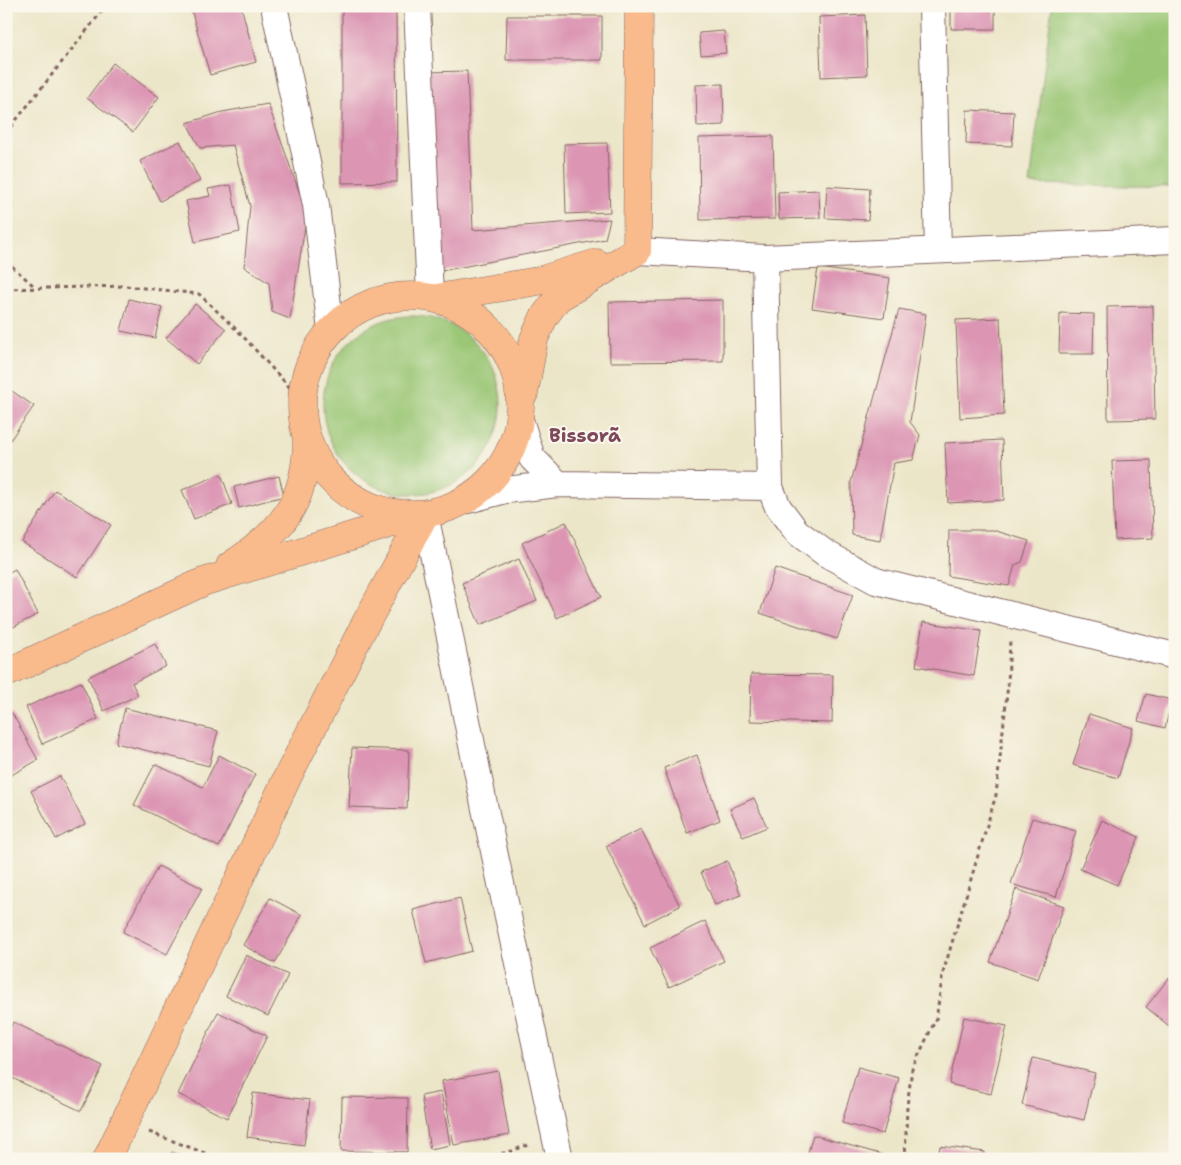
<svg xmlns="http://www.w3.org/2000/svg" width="1181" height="1165" viewBox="0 0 1181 1165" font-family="'Shantell Sans',sans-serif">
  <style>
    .green { fill: #9ac674; stroke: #727250 }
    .building { fill: #dc96b4 }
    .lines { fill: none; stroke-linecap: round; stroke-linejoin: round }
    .minor-casing { stroke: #836562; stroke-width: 28 }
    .major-casing { stroke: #836562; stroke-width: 29 }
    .path { stroke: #836562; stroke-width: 3; stroke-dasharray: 4 4; stroke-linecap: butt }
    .minor { stroke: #fff; stroke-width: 26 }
    .major { stroke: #fabb8c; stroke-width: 28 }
    .labels { text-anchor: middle; stroke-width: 4; stroke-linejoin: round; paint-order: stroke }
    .district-label { font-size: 19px; font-weight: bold; fill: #7d495b; stroke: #fbf7ec }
  </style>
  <rect width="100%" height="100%" fill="#fbf7ec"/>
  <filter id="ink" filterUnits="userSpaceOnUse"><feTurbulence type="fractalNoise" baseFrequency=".02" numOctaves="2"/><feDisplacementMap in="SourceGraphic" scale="10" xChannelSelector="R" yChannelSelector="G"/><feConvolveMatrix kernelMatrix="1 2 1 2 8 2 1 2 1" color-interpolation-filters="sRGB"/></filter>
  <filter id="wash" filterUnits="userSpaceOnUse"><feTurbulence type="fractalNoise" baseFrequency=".0096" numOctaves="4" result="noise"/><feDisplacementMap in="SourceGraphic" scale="20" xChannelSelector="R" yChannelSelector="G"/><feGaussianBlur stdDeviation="1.12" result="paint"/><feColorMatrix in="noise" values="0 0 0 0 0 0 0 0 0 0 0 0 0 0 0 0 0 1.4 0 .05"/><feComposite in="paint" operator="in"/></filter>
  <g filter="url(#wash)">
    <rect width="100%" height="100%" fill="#ece6c9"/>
    <!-- green -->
    <path class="green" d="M1052,6H1175V187L1030,184Z
      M323 405a89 89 0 1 1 178 0a89 89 0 1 1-178 0Z"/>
    <g id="blocks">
      <!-- building -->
      <path class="building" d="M190,6H241L256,62L210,75Z
        M342,6H396L397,182L342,183Z
        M951,6H995V29H951Z
        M865,15L867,75L821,77L819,17Z
        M507,16H602V60H506Z
        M724,31L726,53L701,55L699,33Z
        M113,63L159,97L133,132L87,98Z
        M467,71L473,230L610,219L605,239L436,272L427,72Z
        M723,84L724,125L697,126L696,85Z
        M268,104L307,214L290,319L272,312L269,283L244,267L250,206L233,145L200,148L187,123L222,112Z
        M967,110L1014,112L1012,146L966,144Z
        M773,136L775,219L700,220L699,138Z
        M180,141L200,181L160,201L140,161Z
        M607,143L610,212L566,214L564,144Z
        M231,185L240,232L195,242L186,201L210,196L208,189Z
        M827,186L870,189L868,220L825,218Z
        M819,190L820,218L779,219L778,192Z
        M818,268L890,278L884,318L812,308Z
        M129,299L162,307L155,338L121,331Z
        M723,300V361L610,362L609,302Z
        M195,304L226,329L197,364L166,338Z
        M1153,306L1155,419L1108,420L1107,307Z
        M899,309L926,314L910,422L920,435L913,460L894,463L880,540L852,535L851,482Z
        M1060,313L1094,314L1093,354H1059Z
        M1000,318L1004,415L960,418L956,320Z
        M6,387L34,406L6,446Z
        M1002,440L1004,500L948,503L945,443Z
        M1151,460L1153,538L1115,540L1112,461Z
        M221,474L232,504L194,519L182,490Z
        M279,476L284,496L239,508L234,487Z
        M55,490L111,525L77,577L22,542Z
        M566,522L601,597L557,618L522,543Z
        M949,530H993L1029,541L1022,562L1015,565L1009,586L948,576Z
        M519,559L537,601L480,625L462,583Z
        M775,568L853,595L837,639L760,613Z
        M15,569L38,614L6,631V574Z
        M923,622L981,631L974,676L916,666Z
        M155,644L166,666L132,683L138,695L104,711L88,677Z
        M751,674L833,675L832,723L750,721Z
        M81,682L98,719L42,744L26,707Z
        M1146,694L1172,700L1165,728L1138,721Z
        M125,708L218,731L209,766L116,743Z
        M12,713L38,760L6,778V716Z
        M1089,714L1133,728L1118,778L1073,765Z
        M352,748L409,750L407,809L349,807Z
        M219,755L255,774L219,847L134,805L155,764L203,787Z
        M697,755L720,820L687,833L664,768Z
        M60,776L85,824L56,839L31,791Z
        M754,798L767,827L743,837L730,809Z
        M1032,818L1076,831L1056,897L1011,884Z
        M1102,820L1139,837L1117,885L1080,869Z
        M641,829L680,906L645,924L606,846Z
        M727,861L741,895L715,905L701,872Z
        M158,866L202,888L167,954L123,932Z
        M1016,889L1064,906L1038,979L990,962Z
        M270,898L302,915L275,963L243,945Z
        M460,898L472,951L426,963L413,910Z
        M705,921L724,961L669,987L650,948Z
        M246,955L288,975L268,1016L226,996Z
        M1169,978L1175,983V1031L1146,1007Z
        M218,1012L267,1036L227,1118L178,1094Z
        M964,1017L1007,1026L991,1094L949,1084Z
        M13,1022L103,1066L81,1111L6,1075V1037Z
        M1033,1058L1095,1073L1084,1120L1022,1105Z
        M858,1067L899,1078L883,1134L842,1123Z
        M498,1071L509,1135L454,1145L442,1081Z
        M441,1092L450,1145L430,1149L421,1096Z
        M253,1093L310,1100L304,1145L247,1137Z
        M342,1097L408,1098L407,1152L341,1151Z
        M813,1135L894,1158V1159H806Z
        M940,1146L985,1152L984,1159H938Z
        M172,1152L190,1158V1159H169Z"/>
    </g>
  </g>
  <g filter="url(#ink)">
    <use href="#blocks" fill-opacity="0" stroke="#836562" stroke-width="1"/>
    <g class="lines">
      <defs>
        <path id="minor" d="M274,6L316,205L331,331
          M417,6L430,296
          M932,6L938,250
          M637,251L765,258L1175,240
          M765,258L770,487L778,507L797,532L825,553L876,581L1175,656
          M520,420L532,458L558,484
          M464,501L506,490L558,484L770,487
          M425,514L485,809L560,1159"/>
        <path id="major" d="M637,251L639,6
          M302 405a109 109 0 1 1 218 0a109 109 0 1 1-218 0Z
          M437,298L538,281L597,263
          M524,393L534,339L544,317L558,298L637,251
          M230,566C281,533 307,502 307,439
          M6,673L203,582L412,517
          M107,1159L288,776L362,630L425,514"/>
      </defs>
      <!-- minor casing -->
      <use href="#minor" class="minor-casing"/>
      <!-- major casing -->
      <use href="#major" class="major-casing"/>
      <!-- path -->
      <path class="path" d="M6,133L106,6
        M6,261L34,286
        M6,289L126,286L199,294L240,333L302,401
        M149,1132L210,1155L226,1159
        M478,1159L512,1151L530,1144
        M905,1159L907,1106L912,1069L936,1019L943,973L996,795L1008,684L1010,640"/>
      <!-- minor -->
      <use href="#minor" class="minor"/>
      <!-- major -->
      <use href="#major" class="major"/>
    </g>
  </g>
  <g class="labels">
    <!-- district labels -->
    <g class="district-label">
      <text x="585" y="442">Bissorã</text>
    </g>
  </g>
  <!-- margin -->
  <rect width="1181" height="1165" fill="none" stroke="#fbf7ec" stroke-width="25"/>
</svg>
